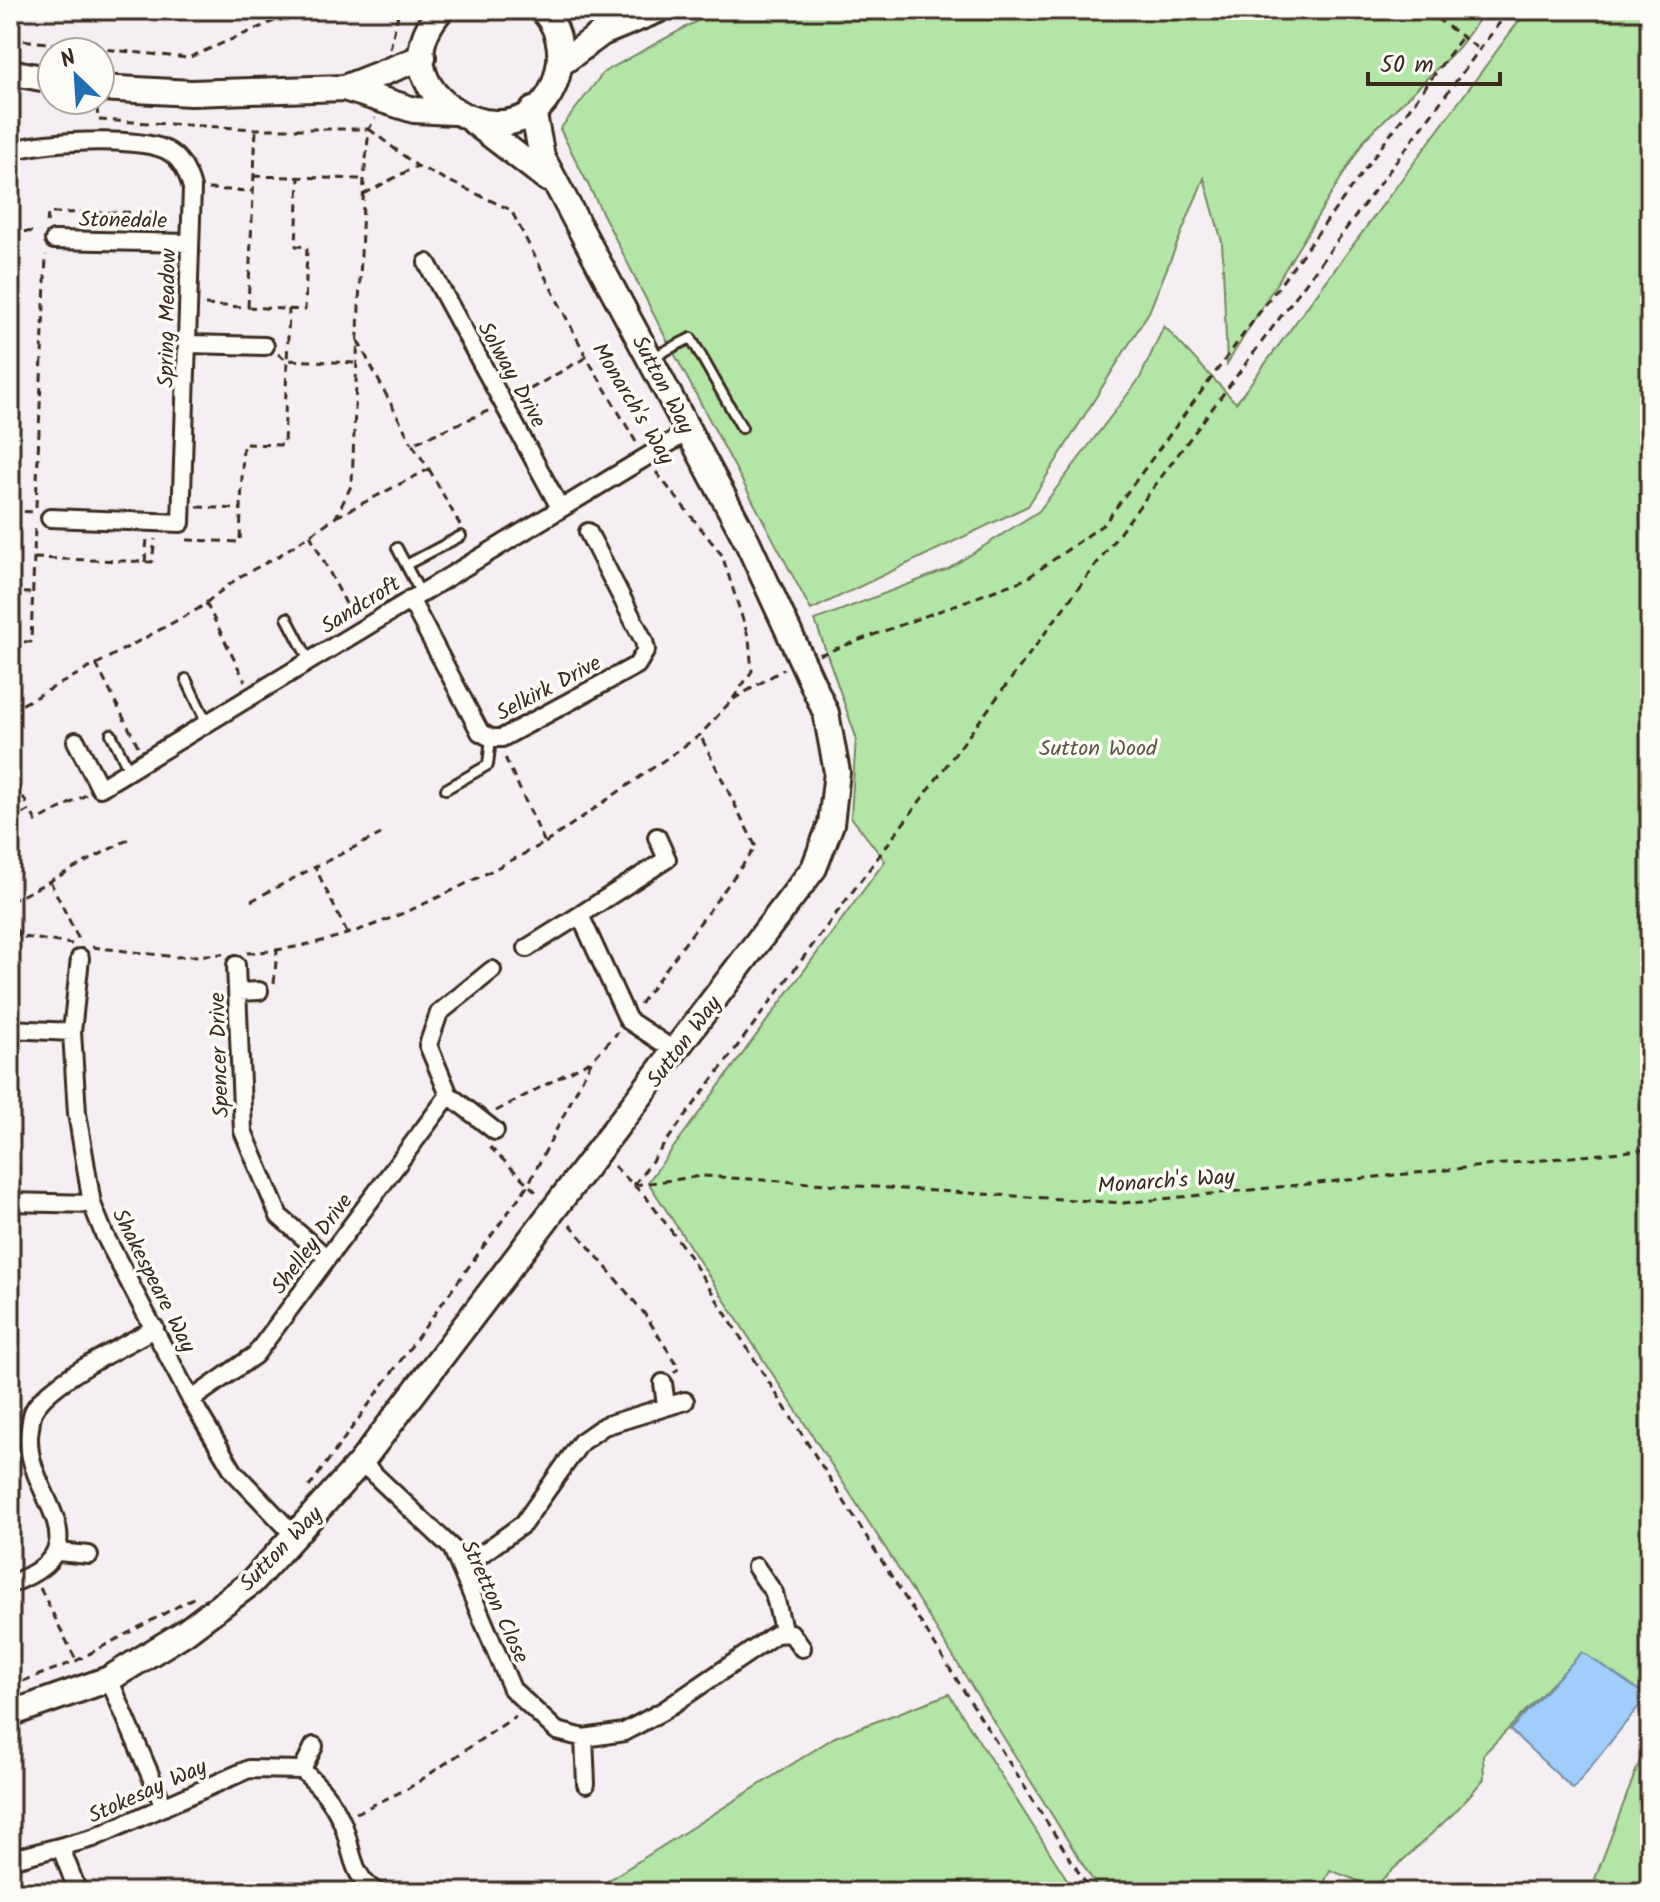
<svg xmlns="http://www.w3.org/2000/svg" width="1660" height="1902" viewBox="0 0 1660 1902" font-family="Kalam,sans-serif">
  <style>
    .green { fill: #b2e5a6; stroke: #768862; stroke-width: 2 }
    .water { fill: #9fcefb; stroke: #778ca3; stroke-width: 2 }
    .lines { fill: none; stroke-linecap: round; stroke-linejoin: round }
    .lane-casing { stroke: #3b2a1e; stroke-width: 14 }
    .street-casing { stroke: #3b2a1e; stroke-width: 22 }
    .secondary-casing { stroke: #3b2a1e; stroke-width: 30 }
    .path { stroke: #3b2a1e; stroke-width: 3; stroke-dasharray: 8 6; stroke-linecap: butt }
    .lane { stroke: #fdfcf7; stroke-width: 8 }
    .street { stroke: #fdfcf7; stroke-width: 16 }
    .secondary { stroke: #fdfcf7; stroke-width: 24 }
    .labels { text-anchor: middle; stroke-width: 7; stroke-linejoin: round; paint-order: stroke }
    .street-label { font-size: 22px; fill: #3b2a1e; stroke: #fdfcf7 }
    .park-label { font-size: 22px; fill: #595940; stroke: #fdfcf7 }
  </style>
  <rect width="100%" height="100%" fill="#f5eef2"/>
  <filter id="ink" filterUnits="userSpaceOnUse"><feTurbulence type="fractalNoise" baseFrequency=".0125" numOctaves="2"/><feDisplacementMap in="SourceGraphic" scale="16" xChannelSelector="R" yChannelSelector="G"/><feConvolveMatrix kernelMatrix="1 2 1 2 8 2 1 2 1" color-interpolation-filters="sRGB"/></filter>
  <g filter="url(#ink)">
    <!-- green -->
    <path class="green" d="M717,10H1486L1459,47L1365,139L1227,364L1222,242L1204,178L1149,312L1028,506L811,610L659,325L560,129L604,72Z
      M1527,10H1650V1698L1582,1653L1483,1755L1484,1779L1456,1811L1374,1887L1330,1870L1320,1892H1100L888,1552L648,1182L885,861L851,817L856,737L815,620L948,569L1039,511L1140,378L1164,326L1236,403Z
      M949,1694L1075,1892H590L835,1737Z
      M1650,1734V1892H1633L1595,1879Z"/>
    <!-- water -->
    <path class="water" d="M1582,1652L1647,1696L1573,1789L1510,1730Z"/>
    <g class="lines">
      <defs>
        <path id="lane" d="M651,358L691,338L742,428
          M397,548L420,592
          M406,565L461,536
          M287,618L309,660
          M186,679L207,723
          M111,734L129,770
          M446,789L488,765L491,738"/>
        <path id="street" d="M10,152C38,140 135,137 164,149C180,156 188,173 192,188L181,523L50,518
          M54,240L190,243
          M427,263L559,506
          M189,344L265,346
          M410,599L480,732L491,738H502L637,665L646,650L644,641L588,532
          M76,741L100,788L689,431
          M657,837L667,859L580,915L628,1020L675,1051
          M527,948L580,915
          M80,958L72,1032L77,1113L92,1204L104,1234L191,1400L234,1472L295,1536
          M236,965L243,1131L279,1216L327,1258
          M238,992L259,991
          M10,1029L72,1032
          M449,1095L495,1131
          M10,1202L92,1204
          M663,1383L666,1405
          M191,1400L255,1355L449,1095L428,1045L439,1013L492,970
          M361,1462L452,1548L512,1689L557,1731L584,1738L624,1732L663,1711L776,1634L791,1633L802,1648
          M58,1552L89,1555
          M756,1567L774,1593L784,1633
          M461,1569L523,1524L581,1442L604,1426L685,1401
          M10,1584C113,1546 18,1493 30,1428C31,1423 31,1415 34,1410C52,1379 123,1347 155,1328
          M109,1679L164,1807
          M584,1738L586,1784
          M302,1770L314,1746
          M61,1848L78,1892
          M10,1860L93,1838L249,1769L302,1770C318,1785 332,1799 341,1820C353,1845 349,1876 377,1892"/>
        <path id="secondary" d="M441,10C363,100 539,181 559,67C563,47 557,24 542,10
          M560,64L602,33L658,10
          M10,72L52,80
          M100,88L191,93L344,88L414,110L453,112
          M344,88L423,57
          M474,122L548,179
          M10,1714L109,1679L184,1633L252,1582L361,1462L814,868L831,824L837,772L826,713L747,541L542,157L533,110"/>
      </defs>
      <!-- lane casing -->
      <use href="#lane" class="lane-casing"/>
      <!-- street casing -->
      <use href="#street" class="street-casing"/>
      <!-- secondary casing -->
      <use href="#secondary" class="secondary-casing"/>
      <!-- path -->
      <path class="path" d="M1425,10L1479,49
        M10,39L188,58L300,10
        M390,49L399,10
        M97,107L98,120L256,129H369
        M369,129L417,166L511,210L587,358L636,442
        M254,176L362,179
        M208,189L252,191
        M364,194L417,166
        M47,223L48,213L156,212V227
        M10,231L38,232
        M205,305L305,310L307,247L296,246L299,177
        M248,307L256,129
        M358,341L412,444
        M278,354L287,360L356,363
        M518,396L585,358
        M429,469L460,525
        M656,472L722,555L749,639L752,671L732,700
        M36,507L46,255
        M197,507L241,509
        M10,511L36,512
        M336,517L429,469L412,444L490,410
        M310,535L353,617
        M187,540L240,542L243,444L284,445L289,309
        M34,558L152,562L155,539
        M145,562L147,538
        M10,592L30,593
        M206,603L245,681
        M10,641L31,642L35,527
        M819,655L1026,579L1104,524L1462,37
        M96,664L138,746
        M10,711L198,609L239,577L277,557L336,517L352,484L364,179L369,129L375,118
        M10,772L30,810
        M10,820L30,810L36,821L86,795
        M545,843L700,735L732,700L784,669
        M50,881L80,942
        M251,901L315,867
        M10,902L131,838
        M10,917L20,936
        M347,933L315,867L381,834
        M10,935L72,944
        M92,947L176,957L223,954
        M247,953C358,946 449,892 545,843L503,753
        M274,983L277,951
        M640,1004L756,847L700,735
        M496,1111L592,1060
        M490,1147L538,1194
        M614,1166L646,1197L686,1251L1091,1892
        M634,1185L1509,10
        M634,1185L702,1176L1123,1203L1650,1149
        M570,1224L644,1313L679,1368L674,1373
        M309,1487L528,1185L592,1060L618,1032
        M40,1588L76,1660
        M10,1686L76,1661L195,1597
        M356,1813L409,1788L516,1716"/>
      <!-- lane -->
      <use href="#lane" class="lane"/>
      <!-- street -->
      <use href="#street" class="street"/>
      <!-- secondary -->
      <use href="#secondary" class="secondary"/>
    </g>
  </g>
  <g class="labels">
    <!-- street labels -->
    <g class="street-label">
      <text transform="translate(123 219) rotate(1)" y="8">Stonedale</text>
      <text transform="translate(166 318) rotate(-89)" y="8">Spring Meadow</text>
      <text transform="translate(513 374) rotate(61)" y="8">Solway Drive</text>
      <text transform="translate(664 384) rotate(62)" y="8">Sutton Way</text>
      <text transform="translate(634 403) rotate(59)" y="8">Monarch's Way</text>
      <text transform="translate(360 604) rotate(-32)" y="8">Sandcroft</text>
      <text transform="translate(548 687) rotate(-28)" y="8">Selkirk Drive</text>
      <text transform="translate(683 1041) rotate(-53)" y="8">Sutton Way</text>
      <text transform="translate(218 1055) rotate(-92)" y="8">Spencer Drive</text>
      <text transform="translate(1166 1180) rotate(-4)" y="8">Monarch's Way</text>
      <text transform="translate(311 1243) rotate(-53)" y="8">Shelley Drive</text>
      <text transform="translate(155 1280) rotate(63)" y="8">Shakespeare Way</text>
      <text transform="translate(280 1548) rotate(-46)" y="8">Sutton Way</text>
      <text transform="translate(496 1601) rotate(65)" y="8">Stretton Close</text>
      <text transform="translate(147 1790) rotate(-24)" y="8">Stokesay Way</text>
    </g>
    <!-- park labels -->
    <g class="park-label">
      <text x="1098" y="755">Sutton Wood</text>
    </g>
  </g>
  <!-- margin -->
  <rect width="1660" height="1902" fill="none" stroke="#fdfcf7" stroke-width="40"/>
  <rect x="20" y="20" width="1620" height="1862" fill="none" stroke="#3b2a1e" stroke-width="3" filter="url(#ink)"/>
  <!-- north arrow -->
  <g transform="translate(76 76) rotate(335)"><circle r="38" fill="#fdfcf7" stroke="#afa8a0" stroke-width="2"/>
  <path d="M0-6L14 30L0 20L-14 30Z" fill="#1f6fb2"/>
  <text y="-12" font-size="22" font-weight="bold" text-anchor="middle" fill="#3b2a1e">N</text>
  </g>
  <!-- scale -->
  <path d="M1368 72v12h132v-12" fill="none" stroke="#3b2a1e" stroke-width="4"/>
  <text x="1380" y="72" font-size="24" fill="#3b2a1e" stroke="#fdfcf7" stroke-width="6" paint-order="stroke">50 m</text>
</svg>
